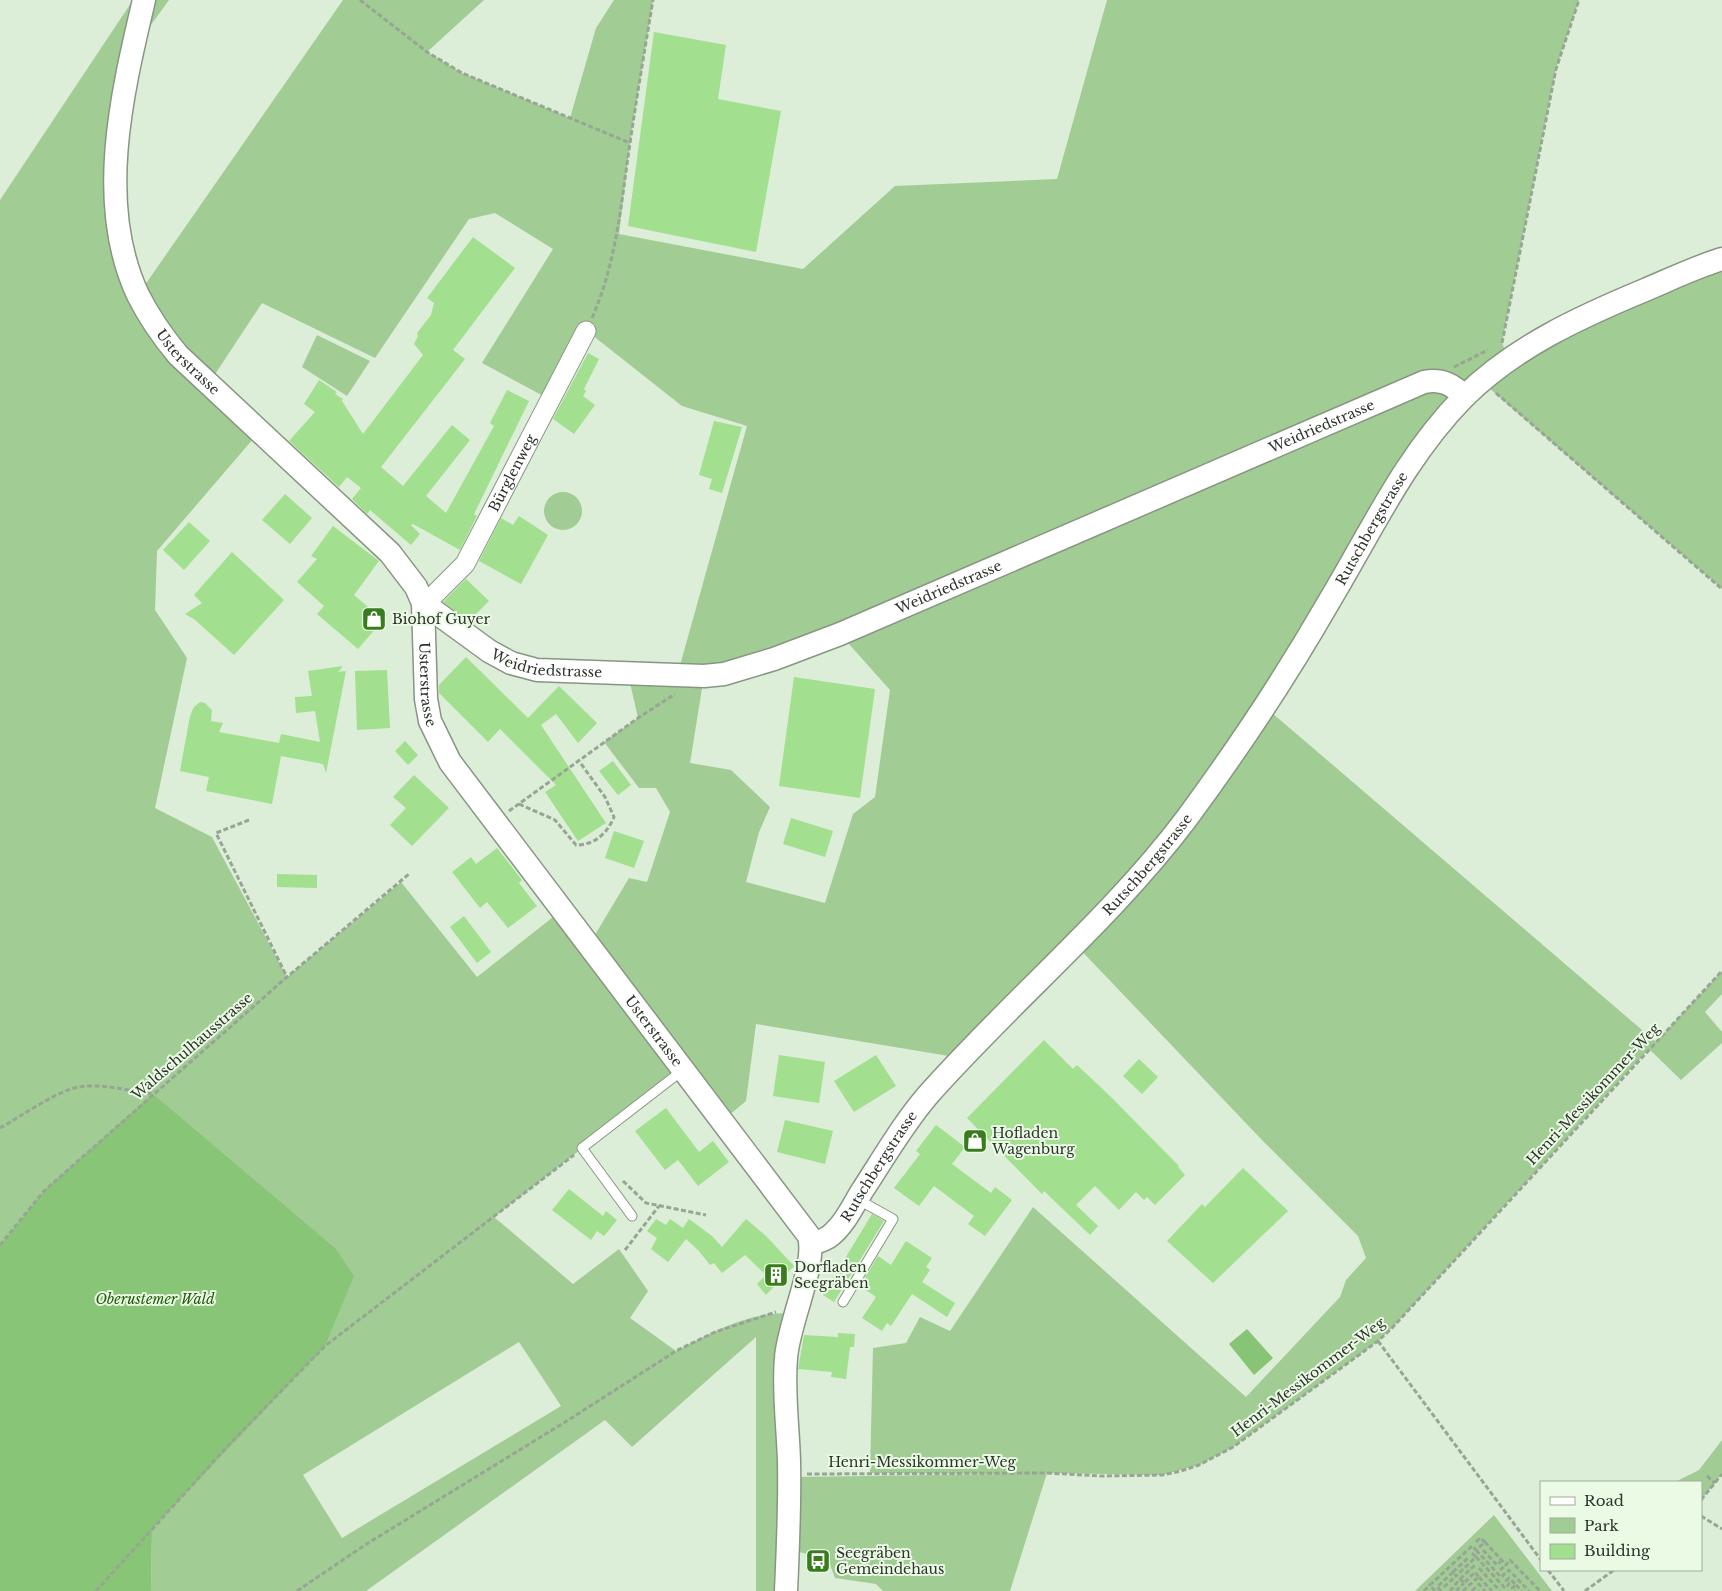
<svg xmlns="http://www.w3.org/2000/svg" width="1722" height="1591" viewBox="0 0 1722 1591" font-family="'Libre Baskerville',serif">
  <style>
    .green { fill: #a1cd94; fill-rule: evenodd }
    .forest { fill: #89c577 }
    .water { fill: #88c476 }
    .building { fill: #a2df8f }
    .lines { fill: none; stroke-linecap: round; stroke-linejoin: round }
    .service-casing { stroke: #879682; stroke-width: 11 }
    .minor-casing { stroke: #879682; stroke-width: 21 }
    .tertiary-casing { stroke: #879682; stroke-width: 25 }
    .path { stroke: #98a595; stroke-width: 3; stroke-dasharray: 5 2.5; stroke-linecap: butt }
    .service { stroke: #fff; stroke-width: 9 }
    .minor { stroke: #fff; stroke-width: 19 }
    .tertiary { stroke: #fff; stroke-width: 22 }
    .labels { text-anchor: middle; stroke-width: 4; stroke-linejoin: round; paint-order: stroke }
    .street-label { font-size: 14px; fill: #2e342c; stroke: #eafae5 }
    .poi-label { font-size: 14px; fill: #2e342c; stroke: #eafae5; text-anchor: start }
    .park-label { font-size: 14px; font-style: italic; fill: #215906; stroke: #eafae5 }
  </style>
  <rect width="100%" height="100%" fill="#dcedd8"/>
  <!-- green -->
  <path class="green" d="M133,0H169L132,51L116,161L138,295L343,0H484L427,52L462,73L570,118L596,28L614,0H653L630,143L619,234L803,269L895,186L1057,179L1107,0H1579L1556,69L1502,343L1509,359L1722,259V589L1482,382L1465,396L1264,706L1656,1042L1722,971V994L1705,1012L1722,1032V1043L1681,1080L1649,1049L1392,1328L1378,1341L1233,1447L1199,1465L1162,1475L1047,1473L1010,1591H883L876,1584L835,1578L826,1554L811,1555L788,1549L786,1591H756V1337L632,1447L605,1420L366,1591H151L152,1529L226,1448L44,1191L0,1245V200ZM495,213L553,249L482,363L549,399L587,331L682,406L747,426L677,676L628,674L638,718L604,742L639,788H656L670,812L647,882L629,878L589,945L562,910L477,977L401,882L287,977L212,837L155,808L187,658L155,610L157,551L259,432L208,385L262,303L375,358L469,219ZM840,634L890,690L875,797L853,814L825,903L746,882L759,832L770,807L731,770L690,763L704,676ZM1075,944L1262,1140L1358,1236L1366,1258L1346,1280L1340,1297L1246,1397L1033,1207L950,1331L920,1317L906,1343L873,1348L870,1473L1007,1474L796,1477L794,1314C753,1309 711,1333 676,1351L630,1318L648,1291L619,1249L573,1284L494,1217L683,1070L722,1121L746,1101L756,1024L961,1058ZM519,1342L561,1406L342,1538L303,1475Z
    M317,335L370,361L347,396L302,367Z
    M544 511a19 19 0 1 1 38 0a19 19 0 1 1-38 0Z
    M1722,1440V1474L1701,1500V1482H1675L1699,1470Z
    M1494,1515L1552,1591H1415Z"/>
  <!-- forest -->
  <path class="forest" d="M153,1094L336,1249L354,1276L325,1346L152,1529L151,1591H0V1245L44,1191Z"/>
  <!-- water -->
  <path class="water" d="M1247,1329L1273,1358L1254,1375L1229,1344Z"/>
  <!-- building -->
  <path class="building" d="M654,32L726,45L718,99L781,111L756,252L628,226Z
    M473,237L515,268L453,350L465,359L381,467L403,486L452,425L470,440L426,496L446,513L494,426L490,423L507,390L529,401L477,508L474,514L477,516L460,550L413,524L411,525L420,534L411,545L370,510L367,514L352,499L361,488L347,477L339,487L289,441L315,412L304,404L319,380L337,392L335,394L343,399L342,401L363,434L423,355L414,344L418,336L417,333L431,315L434,303L427,298Z
    M588,353L599,359L584,389L586,391L583,396L595,405L574,434L553,419Z
    M714,421L742,427L722,493L709,489L712,479L699,475Z
    M285,494L312,518L290,544L262,520Z
    M519,516L548,535L521,584L479,561L501,518L513,525Z
    M189,522L210,541L184,570L163,550Z
    M333,526L379,561L354,595L383,620L358,649L317,614L324,606L297,582L317,559L311,556Z
    M232,552L284,600L234,655L194,619L185,614L202,603L194,595Z
    M466,579L489,601L469,621L443,602Z
    M466,657L528,718L559,686L597,723L578,743L556,714L541,725L606,823L578,841L545,792L556,785L500,729L488,742L439,693V685Z
    M343,666L338,672L346,671L326,773L323,764L281,756L272,804L206,791L209,777L180,771L190,716L194,707L200,702L205,703L212,710L211,721L223,723L219,732L279,743L281,734L320,742L315,711L296,713L295,697L312,696L308,671Z
    M387,670L390,728L357,730L355,671Z
    M794,677L875,689L860,798L779,786Z
    M405,741L418,755L408,765L395,751Z
    M613,761L631,785L618,795L599,771Z
    M414,775L449,808L412,846L390,825L406,808L393,797Z
    M791,818L833,831L825,857L783,844Z
    M614,831L644,841L634,868L605,858Z
    M497,848L522,880L519,883L537,906L508,928L487,902L480,908L452,872L471,857L476,864Z
    M277,874L317,875V888L277,887Z
    M464,916L491,952L477,963L450,927Z
    M1044,1040L1073,1069L1077,1065L1109,1095L1179,1166L1178,1167L1185,1175L1155,1205L1147,1197L1144,1200L1136,1192L1119,1210L1095,1186L1076,1205L1098,1226L1090,1235L1044,1191L1042,1194L967,1118Z
    M779,1055L825,1062L819,1103L773,1096Z
    M876,1055L896,1086L854,1112L834,1081Z
    M1139,1059L1158,1077L1142,1094L1123,1076Z
    M666,1108L699,1152L713,1141L729,1162L698,1186L678,1160L665,1170L635,1131Z
    M785,1120L833,1131L825,1164L777,1152Z
    M936,1125L965,1147L952,1164L991,1193L995,1187L1012,1200L985,1236L968,1224L974,1216L934,1186L919,1206L894,1188L920,1154L916,1151Z
    M1243,1168L1288,1211L1213,1283L1167,1241L1202,1204L1205,1207Z
    M569,1189L603,1216L606,1211L617,1220L604,1236L597,1231L591,1240L552,1210Z
    M872,1214L884,1221L834,1302L823,1295Z
    M656,1219L666,1225L670,1219L683,1228L689,1219L712,1236L722,1247L746,1219L766,1236L794,1266L766,1295L757,1284L766,1275L745,1255L722,1273L714,1263L710,1265L699,1251L686,1239L668,1262L651,1249L657,1238L647,1231Z
    M906,1241L932,1258L926,1267L930,1270L922,1282L955,1303L947,1317L912,1294L891,1326L887,1323L882,1331L862,1318L876,1297L860,1286L878,1256L891,1265Z
    M838,1333L855,1334L854,1347H850L846,1379L831,1377L832,1372L798,1369L804,1335L838,1337Z"/>
  <g class="lines">
    <defs>
      <path id="service" d="M632,1216L582,1148L683,1070
        M843,1302L893,1219L857,1199"/>
      <g id="minor">
        <path id="s1" d="M423,603L434,595L465,564L586,331"/>
      </g>
      <g id="tertiary">
        <path id="s2" d="M144,0C122,93 95,204 138,295C149,317 163,337 178,355L390,553L416,587L423,603L426,699L430,721L450,762L809,1236C817,1265 788,1324 786,1358C783,1392 788,1427 789,1461C790,1504 788,1548 786,1591"/>
        <path id="s3" d="M423,603L489,651L511,663L537,670L704,676L724,674L774,659L840,634L1424,382C1442,378 1452,385 1465,396"/>
        <path id="s4" d="M811,1244C818,1242 825,1240 830,1236C844,1225 853,1206 862,1191C883,1159 903,1124 928,1095C1012,1000 1111,919 1187,818C1237,750 1285,678 1327,605C1370,534 1404,458 1463,398C1514,347 1580,317 1645,290C1671,279 1696,267 1722,259"/>
      </g>
    </defs>
    <!-- service casing -->
    <use href="#service" class="service-casing"/>
    <!-- minor casing -->
    <use href="#minor" class="minor-casing"/>
    <!-- tertiary casing -->
    <use href="#tertiary" class="tertiary-casing"/>
    <!-- path -->
    <path class="path" d="M360,0L427,52L462,73L630,143
      M592,318C617,261 621,203 630,143C637,95 645,48 653,0
      M1502,343L1556,69L1579,0
      M1454,367L1488,350
      M1496,393L1722,589
      M519,804L555,820L576,845C594,845 607,834 614,817L605,797L579,761
      M509,811L638,718L675,694
      M249,820L216,833L287,977
      M0,1128C20,1117 58,1090 79,1087C103,1083 129,1091 153,1094
      M623,1181L646,1203L706,1215
      M0,1245L44,1191L287,977L409,874
      M625,1250L659,1206
      M1378,1341L1541,1560
      M807,1474L1047,1473L1101,1476L1162,1475L1181,1471L1199,1465L1233,1447L1378,1341L1392,1328L1722,971
      M1707,1476L1715,1483
      M1701,1500L1722,1474
      M1701,1516L1722,1529
      M1476,1542L1480,1538L1485,1542
      M1476,1550L1501,1577L1509,1570L1529,1591
      M1483,1550L1497,1565L1502,1560
      M1472,1553L1476,1557
      M1479,1568L1500,1591
      M1500,1570L1506,1565
      M1548,1570L1564,1591
      M1453,1572L1469,1557
      M1479,1577L1492,1591
      M1460,1579L1475,1565
      M1516,1585L1522,1591
      M1444,1587L1456,1576
      M96,1591L226,1448L325,1346L574,1155
      M297,1591L365,1545L570,1419L676,1351L715,1332L776,1312
      M1424,1591L1430,1585
      M1435,1591L1430,1585L1472,1546L1476,1550L1485,1542L1506,1565L1510,1560L1540,1591
      M1441,1591L1437,1587L1453,1572L1456,1576L1476,1557L1505,1588L1509,1584L1506,1581L1509,1578L1516,1585L1512,1588L1515,1591
      M1450,1591L1460,1579L1464,1583L1475,1572L1479,1577L1475,1580L1485,1591
      M1456,1591L1464,1583
      M1463,1591L1475,1580
      M1472,1591L1475,1588L1478,1591
      M1585,1591L1614,1570"/>
    <!-- service -->
    <use href="#service" class="service"/>
    <!-- minor -->
    <use href="#minor" class="minor"/>
    <!-- tertiary -->
    <use href="#tertiary" class="tertiary"/>
  </g>
  <!-- icons -->
  <defs>
    <symbol id="shop-square" viewBox="-11 -11 22 22"><rect x="-9" y="-9" width="18" height="18" rx="4" fill="#387c1e" stroke="#eafae5"/><path d="M-5-2.5h2.3a2.7 3.5 0 0 1 5.4 0H5L5.5 6h-11ZM-1.5-2.5h3a1.5 2.3 0 0 0-3 0Z" fill="#fff"/></symbol>
    <symbol id="building-square" viewBox="-11 -11 22 22"><rect x="-9" y="-9" width="18" height="18" rx="4" fill="#387c1e" stroke="#eafae5"/><path d="M-4-6H4V6H1V3H-1V6H-4ZM-2.5-4.3h1.7v1.8h-1.7ZM.8-4.3h1.7v1.8H.8ZM-2.5-1h1.7V.8h-1.7ZM.8-1h1.7V.8H.8Z" fill="#fff"/></symbol>
    <symbol id="bus-square" viewBox="-11 -11 22 22"><rect x="-9" y="-9" width="18" height="18" rx="4" fill="#387c1e" stroke="#eafae5"/><path d="M-5-6H5V4H4V6H2V4H-2V6H-4V4H-5ZM-3.5-4V0h7V-4ZM-3.5 1.2v1.5H-2V1.2ZM2 1.2v1.5H3.5V1.2Z" fill="#fff"/></symbol>
  </defs>
  <g fill-rule="evenodd">
    <use href="#shop-square" x="360" y="605" width="28" height="28"/>
    <use href="#shop-square" x="961" y="1127" width="28" height="28"/>
    <use href="#building-square" x="762" y="1261" width="28" height="28"/>
    <use href="#bus-square" x="804" y="1547" width="28" height="28"/>
  </g>
  <g class="labels">
    <!-- street labels -->
    <g class="street-label">
      <text dy="5" stroke="none"><textPath href="#s2" startOffset="385">Usterstrasse</textPath></text>
      <text dy="5" stroke="none"><textPath href="#s3" startOffset="968">Weidriedstrasse</textPath></text>
      <text dy="5" stroke="none"><textPath href="#s1" startOffset="160">Bürglenweg</textPath></text>
      <text dy="5" stroke="none"><textPath href="#s4" startOffset="916">Rutschbergstrasse</textPath></text>
      <text dy="5" stroke="none"><textPath href="#s3" startOffset="562">Weidriedstrasse</textPath></text>
      <text dy="5" stroke="none"><textPath href="#s3" startOffset="142">Weidriedstrasse</textPath></text>
      <text dy="5" stroke="none"><textPath href="#s2" startOffset="805">Usterstrasse</textPath></text>
      <text dy="5" stroke="none"><textPath href="#s4" startOffset="511">Rutschbergstrasse</textPath></text>
      <text dy="5" stroke="none"><textPath href="#s2" startOffset="1225">Usterstrasse</textPath></text>
      <text transform="translate(192 1046) rotate(-41)" y="5">Waldschulhausstrasse</text>
      <text transform="translate(1593 1094) rotate(-47)" y="5">Henri-Messikommer-Weg</text>
      <text dy="5" stroke="none"><textPath href="#s4" startOffset="106">Rutschbergstrasse</textPath></text>
      <text transform="translate(1308 1377) rotate(-37)" y="5">Henri-Messikommer-Weg</text>
      <text x="922" y="1467">Henri-Messikommer-Weg</text>
    </g>
    <!-- poi labels -->
    <g class="poi-label">
      <text x="392" y="624">Biohof Guyer</text>
      <text x="992" y="1138">Hofladen<tspan x="992" dy="16">Wagenburg</tspan></text>
      <text x="794" y="1272">Dorfladen<tspan x="794" dy="16">Seegräben</tspan></text>
      <text x="836" y="1558">Seegräben<tspan x="836" dy="16">Gemeindehaus</tspan></text>
    </g>
    <!-- park labels -->
    <g class="park-label">
      <text x="155" y="1304">Oberustemer Wald</text>
    </g>
  </g>
  <!-- legend -->
  <rect x="1540" y="1481" width="162" height="90" fill="#eafae5" stroke="#9fab9b"/>
  <rect x="1550" y="1497" width="25" height="8" fill="#ffffff" stroke="#9fab9b"/>
  <text x="1584" y="1506" font-size="15" fill="#2e342c">Road</text>
  <rect x="1550" y="1518" width="25" height="15" fill="#a1cd94" stroke="#9fab9b"/>
  <text x="1584" y="1531" font-size="15" fill="#2e342c">Park</text>
  <rect x="1550" y="1544" width="25" height="15" fill="#a2df8f" stroke="#9fab9b"/>
  <text x="1584" y="1556" font-size="15" fill="#2e342c">Building</text>
</svg>
